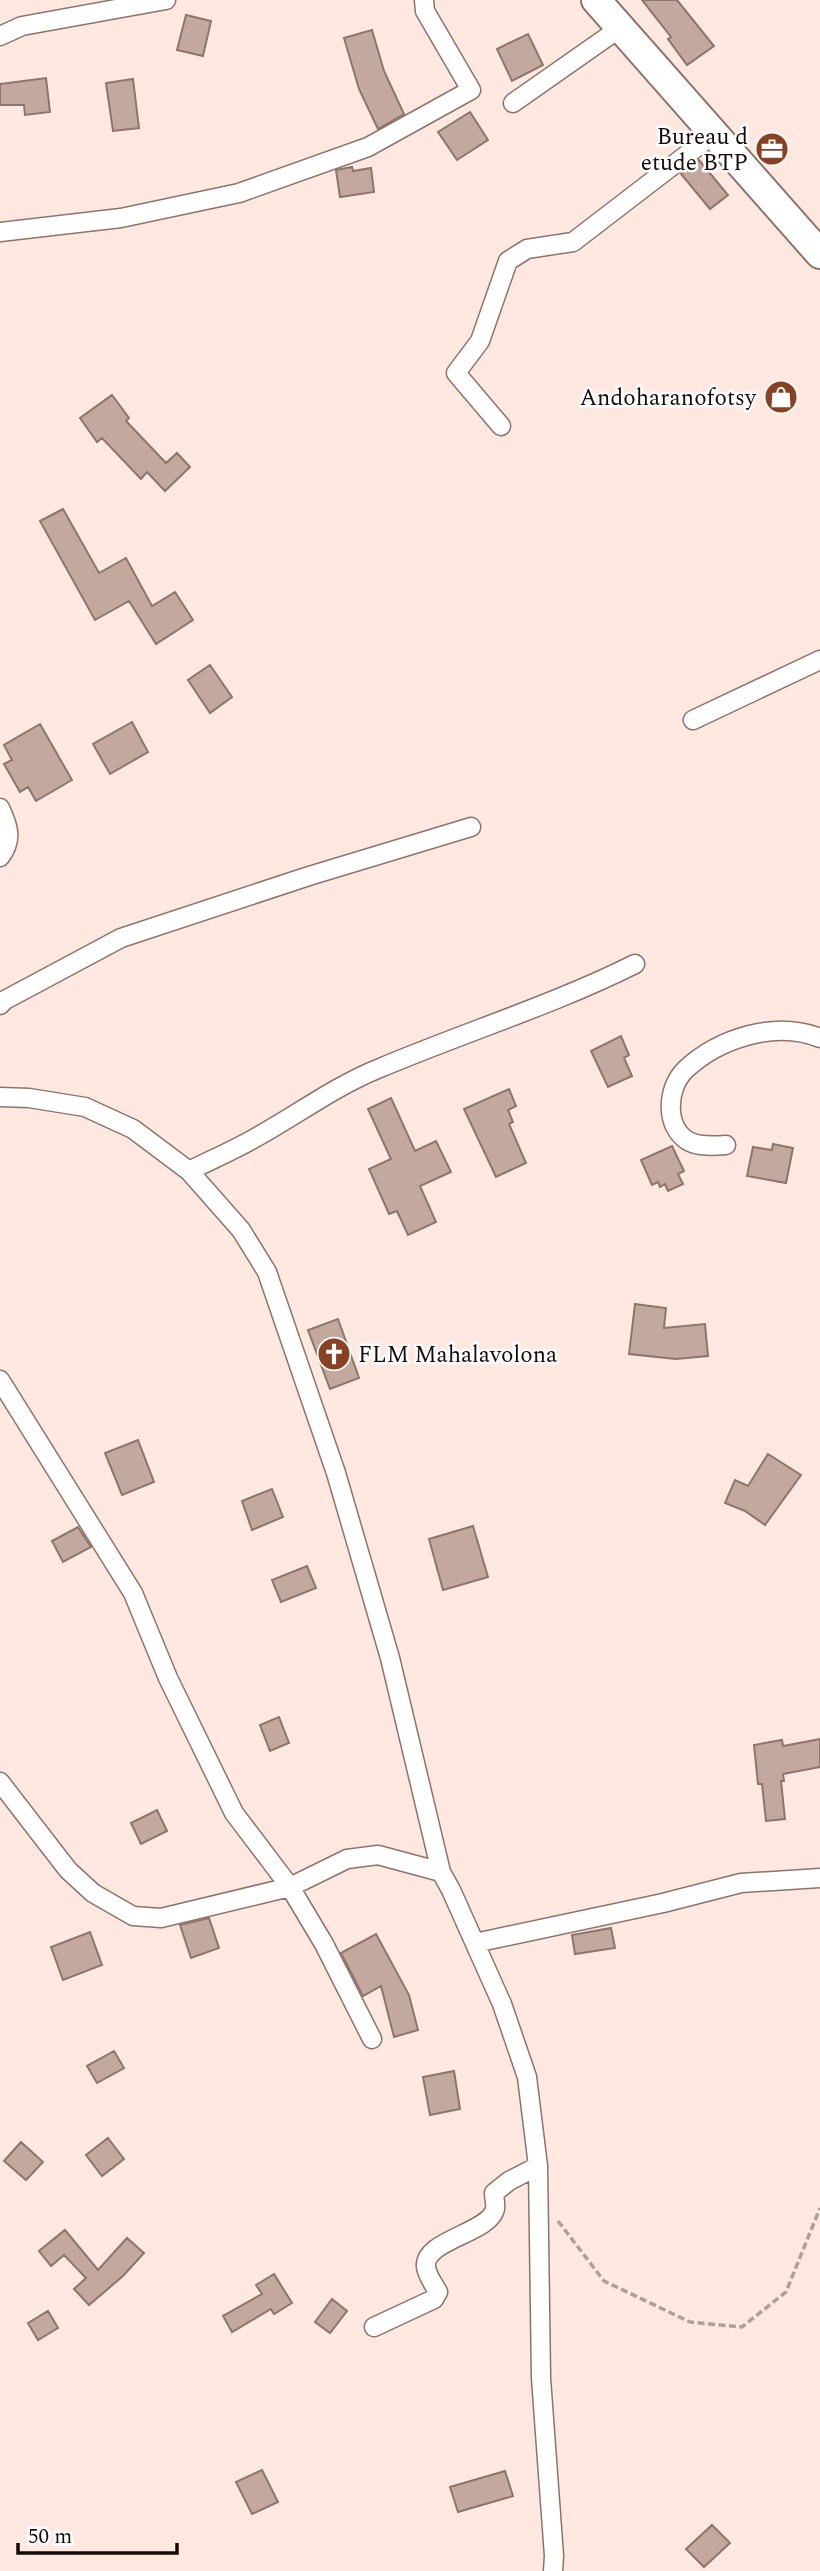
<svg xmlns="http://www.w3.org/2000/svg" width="820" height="2571" viewBox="0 0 820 2571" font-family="Spectral,serif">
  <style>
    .building { fill: #c3a89e; stroke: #8e756c; stroke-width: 2 }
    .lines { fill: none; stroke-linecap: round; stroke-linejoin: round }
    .street-casing { stroke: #8d746b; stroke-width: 21 }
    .primary-casing { stroke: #8d746b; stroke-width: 32 }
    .path { stroke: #b09e97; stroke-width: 3.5; stroke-dasharray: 7 3.5; stroke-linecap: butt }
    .street { stroke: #fff; stroke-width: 18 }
    .primary { stroke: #fff; stroke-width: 28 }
    .labels { text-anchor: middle; stroke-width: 5; stroke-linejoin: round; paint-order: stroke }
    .poi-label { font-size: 23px; fill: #140b08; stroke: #fff; text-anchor: end }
  </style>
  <rect width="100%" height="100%" fill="#fee8df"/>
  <!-- building -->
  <path class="building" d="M642,0H677L714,46L687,65L668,39L671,37Z
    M186,15L211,21L203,56L177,50Z
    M372,30L384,71L404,114L378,129L359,89L344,38Z
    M528,34L543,65L512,81L497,49Z
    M46,78L50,112L25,115L24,105H0V84Z
    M133,79L139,128L113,131L106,83Z
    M470,112L488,140L457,160L438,132Z
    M699,160L728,195L710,209L681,174Z
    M352,167L353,171L371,168L374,192L340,197L336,170Z
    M112,395L129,418L126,421L166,463L177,453L190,467L165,491L147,472L141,479L102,438L97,442L80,418Z
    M63,509L99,573L126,558L152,606L175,592L193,620L156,644L129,601L95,620L40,521Z
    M210,665L232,697L210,713L188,680Z
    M132,722L148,752L110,774L93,744Z
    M40,724L72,780L36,801L28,787L20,792L4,764L12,760L4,745Z
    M621,1036L629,1055L624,1058L632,1076L608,1087L591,1051Z
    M509,1089L516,1106L508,1110L513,1122L509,1124L526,1163L496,1177L464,1109Z
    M391,1098L415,1151L436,1141L451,1172L420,1186L436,1222L408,1235L397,1211L389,1214L369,1169L391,1159L368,1109Z
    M773,1144L793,1148L786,1183L747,1176L753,1147L772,1150Z
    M672,1146L684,1171L678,1174L683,1184L668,1191L665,1184L660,1187L658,1182L652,1185L641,1160Z
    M635,1304L666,1308L664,1328L705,1324L708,1356L676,1359L629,1354Z
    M338,1319L359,1378L330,1389L308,1330Z
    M138,1440L154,1482L122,1495L105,1453Z
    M768,1454L801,1475L765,1525L745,1511L725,1503L735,1480L748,1486Z
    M272,1489L283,1517L252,1530L242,1501Z
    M473,1526L488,1577L443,1590L429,1539Z
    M78,1527L91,1547L63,1562L52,1541Z
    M307,1566L316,1588L281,1602L272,1580Z
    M279,1717L289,1743L270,1751L260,1725Z
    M820,1739V1767L783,1774L784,1781H781L785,1819L766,1821L762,1784H758L754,1745L782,1740L783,1746Z
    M157,1810L167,1831L141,1844L131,1823Z
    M209,1918L219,1948L191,1958L180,1925Z
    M611,1928L615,1948L575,1954L572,1935Z
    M90,1932L102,1965L63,1980L51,1947Z
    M376,1934L409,1995L418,2030L394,2037L381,1986L363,1996L341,1953Z
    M114,2051L124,2068L97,2083L87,2066Z
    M454,2071L460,2109L430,2115L423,2077Z
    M108,2138L124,2159L102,2176L86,2155Z
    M21,2142L43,2162L26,2180L4,2161Z
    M65,2230L98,2270L127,2238L144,2253L123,2276L89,2305L74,2289L86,2278L64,2255L51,2266L39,2251Z
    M274,2274L292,2303L274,2314L271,2309L232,2332L223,2316L262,2294L256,2285Z
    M332,2299L347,2311L330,2333L315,2322Z
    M48,2311L58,2328L38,2340L28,2323Z
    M262,2470L278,2502L252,2514L236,2482Z
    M505,2471L513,2496L458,2512L450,2487Z
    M712,2525L730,2543L704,2567L686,2549Z"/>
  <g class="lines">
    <defs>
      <path id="street" d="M0,36L22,26L166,0
        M513,103L620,28
        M0,232L121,218L239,193L368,147L471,90L425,11L424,0
        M501,426L456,373L480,341L508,261L527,249L573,242L715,133
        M693,720L820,660
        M0,808C9,827 13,840 0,857
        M0,1005L5,1000L121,938L309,876L471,827
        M0,1097L29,1098L85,1107L133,1129L189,1171L241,1230L267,1272L336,1473L390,1658L441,1872L451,1890L502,2004L527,2077L538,2166L541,2378L554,2556L553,2571
        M726,1145C714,1146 699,1147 688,1141C664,1126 667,1088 685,1070C719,1038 776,1020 820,1038
        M189,1171C211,1160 234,1150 255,1138C297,1115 335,1086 380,1068C465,1032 553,1005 635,964
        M0,1380L133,1593L168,1678L234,1813L290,1887L324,1944L372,2039
        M0,1782L68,1870L93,1893L133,1916L161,1918L290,1887L347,1859L378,1855L441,1872
        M475,1943L663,1903L741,1883L820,1878
        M374,2327L434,2299L438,2292C434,2285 427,2275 426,2267C423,2240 490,2233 495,2209C496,2205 494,2197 494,2193L509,2181L538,2166"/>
      <path id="primary" d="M596,0L820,254"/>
    </defs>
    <!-- street casing -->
    <use href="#street" class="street-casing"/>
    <!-- primary casing -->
    <use href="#primary" class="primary-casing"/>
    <!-- path -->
    <path class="path" d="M558,2221L604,2281L690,2322L742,2327L786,2292L820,2208"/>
    <!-- street -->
    <use href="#street" class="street"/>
    <!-- primary -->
    <use href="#primary" class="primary"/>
  </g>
  <!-- icons -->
  <defs>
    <symbol id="office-disc" viewBox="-11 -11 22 22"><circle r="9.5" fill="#894123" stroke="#fff"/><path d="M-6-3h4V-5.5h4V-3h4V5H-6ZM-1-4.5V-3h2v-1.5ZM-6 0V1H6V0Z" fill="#fff"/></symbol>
    <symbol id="shop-disc" viewBox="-11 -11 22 22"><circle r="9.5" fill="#894123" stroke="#fff"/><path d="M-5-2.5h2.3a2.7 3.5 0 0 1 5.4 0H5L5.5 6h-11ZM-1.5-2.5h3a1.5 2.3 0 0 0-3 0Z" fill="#fff"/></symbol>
    <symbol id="church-disc" viewBox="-11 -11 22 22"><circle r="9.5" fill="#894123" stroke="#fff"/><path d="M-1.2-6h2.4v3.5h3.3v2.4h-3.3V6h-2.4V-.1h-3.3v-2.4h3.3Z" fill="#fff"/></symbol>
  </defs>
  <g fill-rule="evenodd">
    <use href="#office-disc" x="753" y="130" width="38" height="38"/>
    <use href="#shop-disc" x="762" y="378" width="38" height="38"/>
    <use href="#church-disc" x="315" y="1335" width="38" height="38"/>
  </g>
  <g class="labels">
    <!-- poi labels -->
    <g class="poi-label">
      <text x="748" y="144">Bureau d<tspan x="748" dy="26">etude BTP</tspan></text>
      <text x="756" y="405">Andoharanofotsy</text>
      <text x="358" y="1362" text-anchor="start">FLM Mahalavolona</text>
    </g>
  </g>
  <!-- scale -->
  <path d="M18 2543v10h159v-10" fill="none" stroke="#140b08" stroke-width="3.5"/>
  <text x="28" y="2543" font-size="21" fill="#140b08" stroke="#ffffff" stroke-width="5" paint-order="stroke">50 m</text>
</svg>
